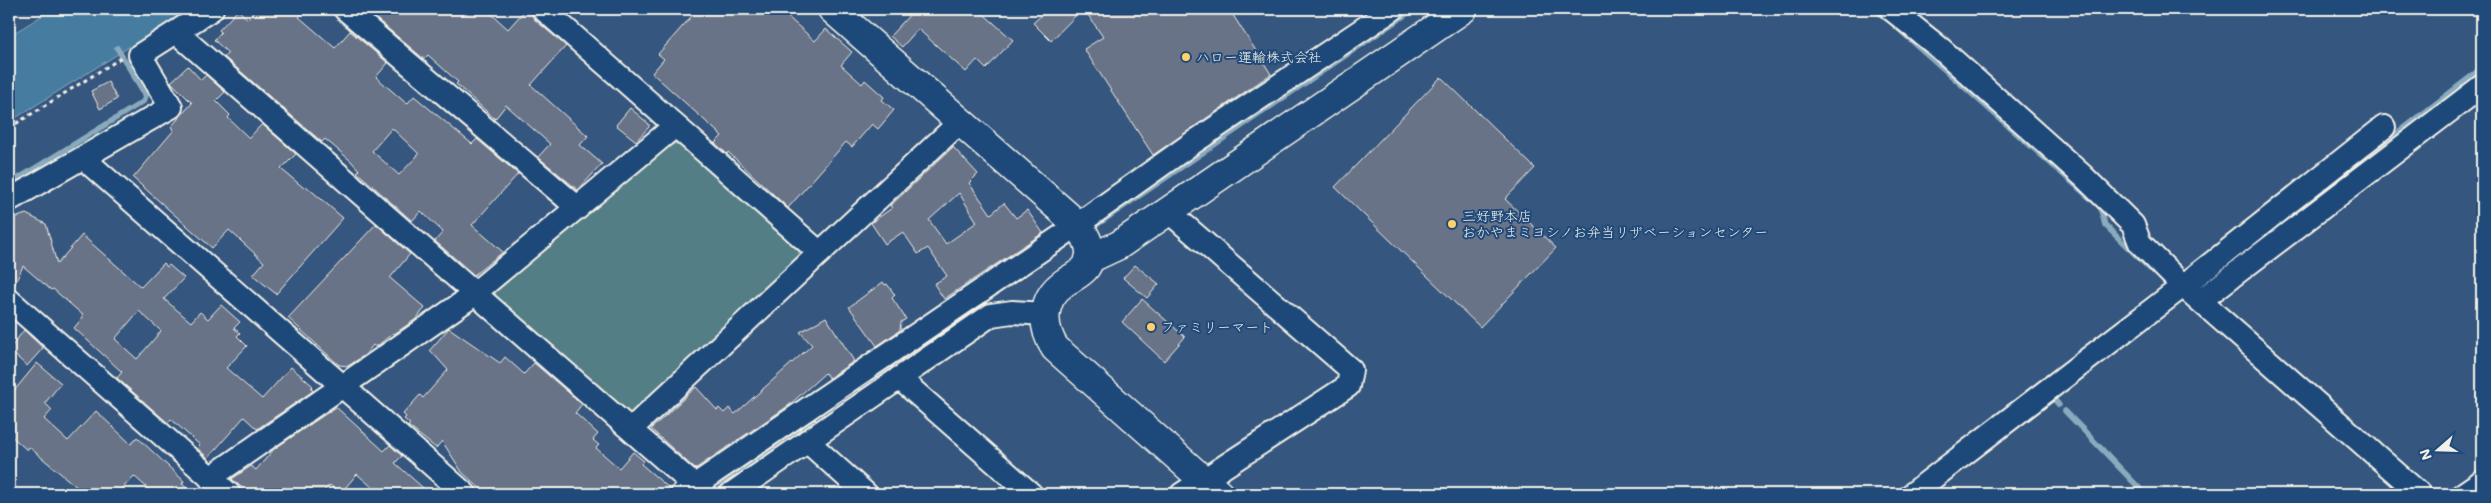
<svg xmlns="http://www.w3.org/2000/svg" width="2491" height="503" viewBox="0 0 2491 503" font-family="Mali,'Klee One',sans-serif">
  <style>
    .green { fill: #537e86; stroke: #a4b8b7 }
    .water { fill: #447ba0; stroke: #8aaabd }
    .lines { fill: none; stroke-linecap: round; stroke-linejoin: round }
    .stream { stroke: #8aaabd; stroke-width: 5.5 }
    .building { fill: #687388; stroke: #f4f1e8; fill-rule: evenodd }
    .street-casing { stroke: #f4f1e8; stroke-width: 26 }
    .secondary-casing { stroke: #f4f1e8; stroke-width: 31 }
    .path { stroke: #f4f1e8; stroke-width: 3; stroke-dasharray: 4 4; stroke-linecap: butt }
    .street { stroke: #1f4a7a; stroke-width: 22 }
    .secondary { stroke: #1f4a7a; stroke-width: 28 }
    .poi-dot { fill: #ffd166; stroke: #1f4a7a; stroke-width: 2 }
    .labels { text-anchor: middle; stroke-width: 4; stroke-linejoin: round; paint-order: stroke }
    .poi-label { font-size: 14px; fill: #f4f1e8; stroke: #1f4a7a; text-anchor: start }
  </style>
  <rect width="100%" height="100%" fill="#35567e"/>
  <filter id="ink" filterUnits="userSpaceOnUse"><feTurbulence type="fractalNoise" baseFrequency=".02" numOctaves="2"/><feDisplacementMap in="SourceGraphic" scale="10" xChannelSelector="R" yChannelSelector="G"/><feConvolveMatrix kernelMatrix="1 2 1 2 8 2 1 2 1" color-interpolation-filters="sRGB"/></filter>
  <g filter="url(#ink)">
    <!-- green -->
    <path class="green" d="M682,143L798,247L800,259L636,412L624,415L495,301L496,289L664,148L674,144Z"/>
    <!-- water -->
    <path class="water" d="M53,9H190L9,122V36Z"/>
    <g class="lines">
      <!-- stream -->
      <path class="stream" d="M1874,9L1887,19
        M1894,25L2100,207L2105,225L2150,269
        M9,184L144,101L146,96L117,48
        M1092,228L1414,9
        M2244,252L2482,68
        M2053,398L2059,405
        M2065,411L2145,494
        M706,492L812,419"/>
    </g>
    <!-- building -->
    <path class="building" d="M256,9H306L299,17L335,48L350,31L388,63L376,77L407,104L414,96L472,144L477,139L518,174L472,225L503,252L474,275L435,241L443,232L421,211L412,221L357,172L359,170L351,161L325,139L322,142L224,57L228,53L214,40L221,32L219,30L238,10L248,19ZM392,128L419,154L399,175L372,151Z
      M369,9H486L508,29L526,9H530L534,19L566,46L531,85L588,136L580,145L602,164L578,190L538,157L550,144L506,105L495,119L456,84L458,82L428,55L424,59L367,11Z
      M698,9H779L815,41L826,29L852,52L841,65L862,84L865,80L884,97L882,100L894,110L878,129L872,124L852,147L846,142L788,208L728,152L727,154L715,143L722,136L652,73L664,59L658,54Z
      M915,9H978L1013,40L986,69L977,60L966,72L918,29L902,47L890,36Z
      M1048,9H1082L1051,41L1033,23Z
      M1084,9H1229L1271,74L1153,155L1084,49L1103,37Z
      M188,66L201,80L206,75L225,92L216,101L230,115L228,118L249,138L262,124L296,154L281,169L304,188L306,186L343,218L276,294L253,275L264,262L229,230L212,248L133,178L174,130L171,127L192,103L171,82Z
      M1441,77L1535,168L1505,199L1556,248L1480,327L1335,187Z
      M108,82L117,99L100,109L91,91Z
      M630,108L649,124V127L636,141L616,125Z
      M953,147L978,174L969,183L991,214L1004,203L1016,218L1027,210L1043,233L944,299L934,284L947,276L928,248L918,254L903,232L885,244L871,223L892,208L890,206ZM959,193L977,222L946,244L929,220Z
      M26,214L46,224L57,264L82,235L141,287L164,263L167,267L169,265L184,278L164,299L191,322L200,312L208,319L221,305L240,322L234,328L240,333L237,336L247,346L226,368L262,399L291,367L313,386L311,388L313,391L257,429L244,417L208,458L197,448L200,445L193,439L171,419L168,423L117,378L122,372L74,328L84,316L53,289L51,290L23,266L13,288L9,287V220ZM139,311L161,331L137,359L115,339Z
      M376,224L410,254L390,278L425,308L416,319L394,334L393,333L376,347L373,345L365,355L348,366L339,365L288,318Z
      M1135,265L1159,284L1147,298L1123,278Z
      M883,282L885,285L887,284L895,295L892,298L906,319L901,322L900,330L877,346L849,307Z
      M1142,299L1185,337L1164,361L1122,322Z
      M826,317L854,361L829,378L825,373L788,406L695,469L651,429L696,387L717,410L719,408L724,413L729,408L735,414L812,345L800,332Z
      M449,328L500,363L505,357L524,374L534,363L582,404L575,413L598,434L593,440L599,445L596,448L619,468L633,452L644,461L641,464L670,489L669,494H507L504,490L497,494H486L462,472L442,441L436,448L408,426L410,424L404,419L406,417L403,414L420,395L423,398L448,370L430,350Z
      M24,330L43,348L27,366L9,350Z
      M37,363L61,383L45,403L52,410L44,419L68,441L96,411L131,444L137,437L184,481L182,484L194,494H154L134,476L117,494H85L29,447L27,450L9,434V397Z
      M336,407L384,451L390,445L402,456L395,463L430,494H380L357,474L340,494L330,485L321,494H249L232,479L251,466L256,470L274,449Z"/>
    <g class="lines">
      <defs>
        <path id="street" d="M345,9L578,208
          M543,9L820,253
          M1891,9L1941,49L2083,176L2133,225L2140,243L2183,286L2420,494
          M176,32L704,494
          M83,158L465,494
          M9,200L171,107L140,55L212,9
          M1168,211L1351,370L1348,386L1182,494
          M9,300L229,494
          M2201,300L2482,86
          M899,378L1031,494
          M631,429L960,122
          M807,441L866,494
          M210,478L465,301L675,126
          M682,494L1060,237L1191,144L1393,9
          M731,494L991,315L1012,312L1045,314
          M1912,494L2183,286L2384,127
          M2463,494L2482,481"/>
        <path id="secondary" d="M832,9L1077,224C1086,235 1096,253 1086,267C1081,274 1071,278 1064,283C1041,299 1041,326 1055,348L1219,494
          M1089,259L1119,245L1463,9"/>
      </defs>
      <!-- street casing -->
      <use href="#street" class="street-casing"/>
      <!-- secondary casing -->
      <use href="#secondary" class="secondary-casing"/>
      <!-- path -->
      <path class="path" d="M9,128L121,58"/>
      <!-- street -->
      <use href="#street" class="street"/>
      <!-- secondary -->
      <use href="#secondary" class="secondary"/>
    </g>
  </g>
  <!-- markers -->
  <g class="poi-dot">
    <circle cx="1186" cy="57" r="5"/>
    <circle cx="1452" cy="224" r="5"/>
    <circle cx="1151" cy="327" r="5"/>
  </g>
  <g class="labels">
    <!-- poi labels -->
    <g class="poi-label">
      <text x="1196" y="62">ハロー運輸株式会社</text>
      <text x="1462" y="221">三好野本店<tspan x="1462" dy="16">おかやまミヨシノお弁当リザベーションセンター</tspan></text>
      <text x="1161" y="332">ファミリーマート</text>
    </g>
  </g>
  <!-- margin -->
  <rect width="2491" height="503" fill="none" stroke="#1f4a7a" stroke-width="30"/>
  <rect x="15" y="15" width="2461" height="473" fill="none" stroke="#f4f1e8" stroke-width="2" filter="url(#ink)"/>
  <!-- north arrow -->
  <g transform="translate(2438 450) rotate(250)" stroke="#1f4a7a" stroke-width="4" paint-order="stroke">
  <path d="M0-4L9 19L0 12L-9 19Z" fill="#f4f1e8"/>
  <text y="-8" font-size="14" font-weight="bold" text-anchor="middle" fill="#f4f1e8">N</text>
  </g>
</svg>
